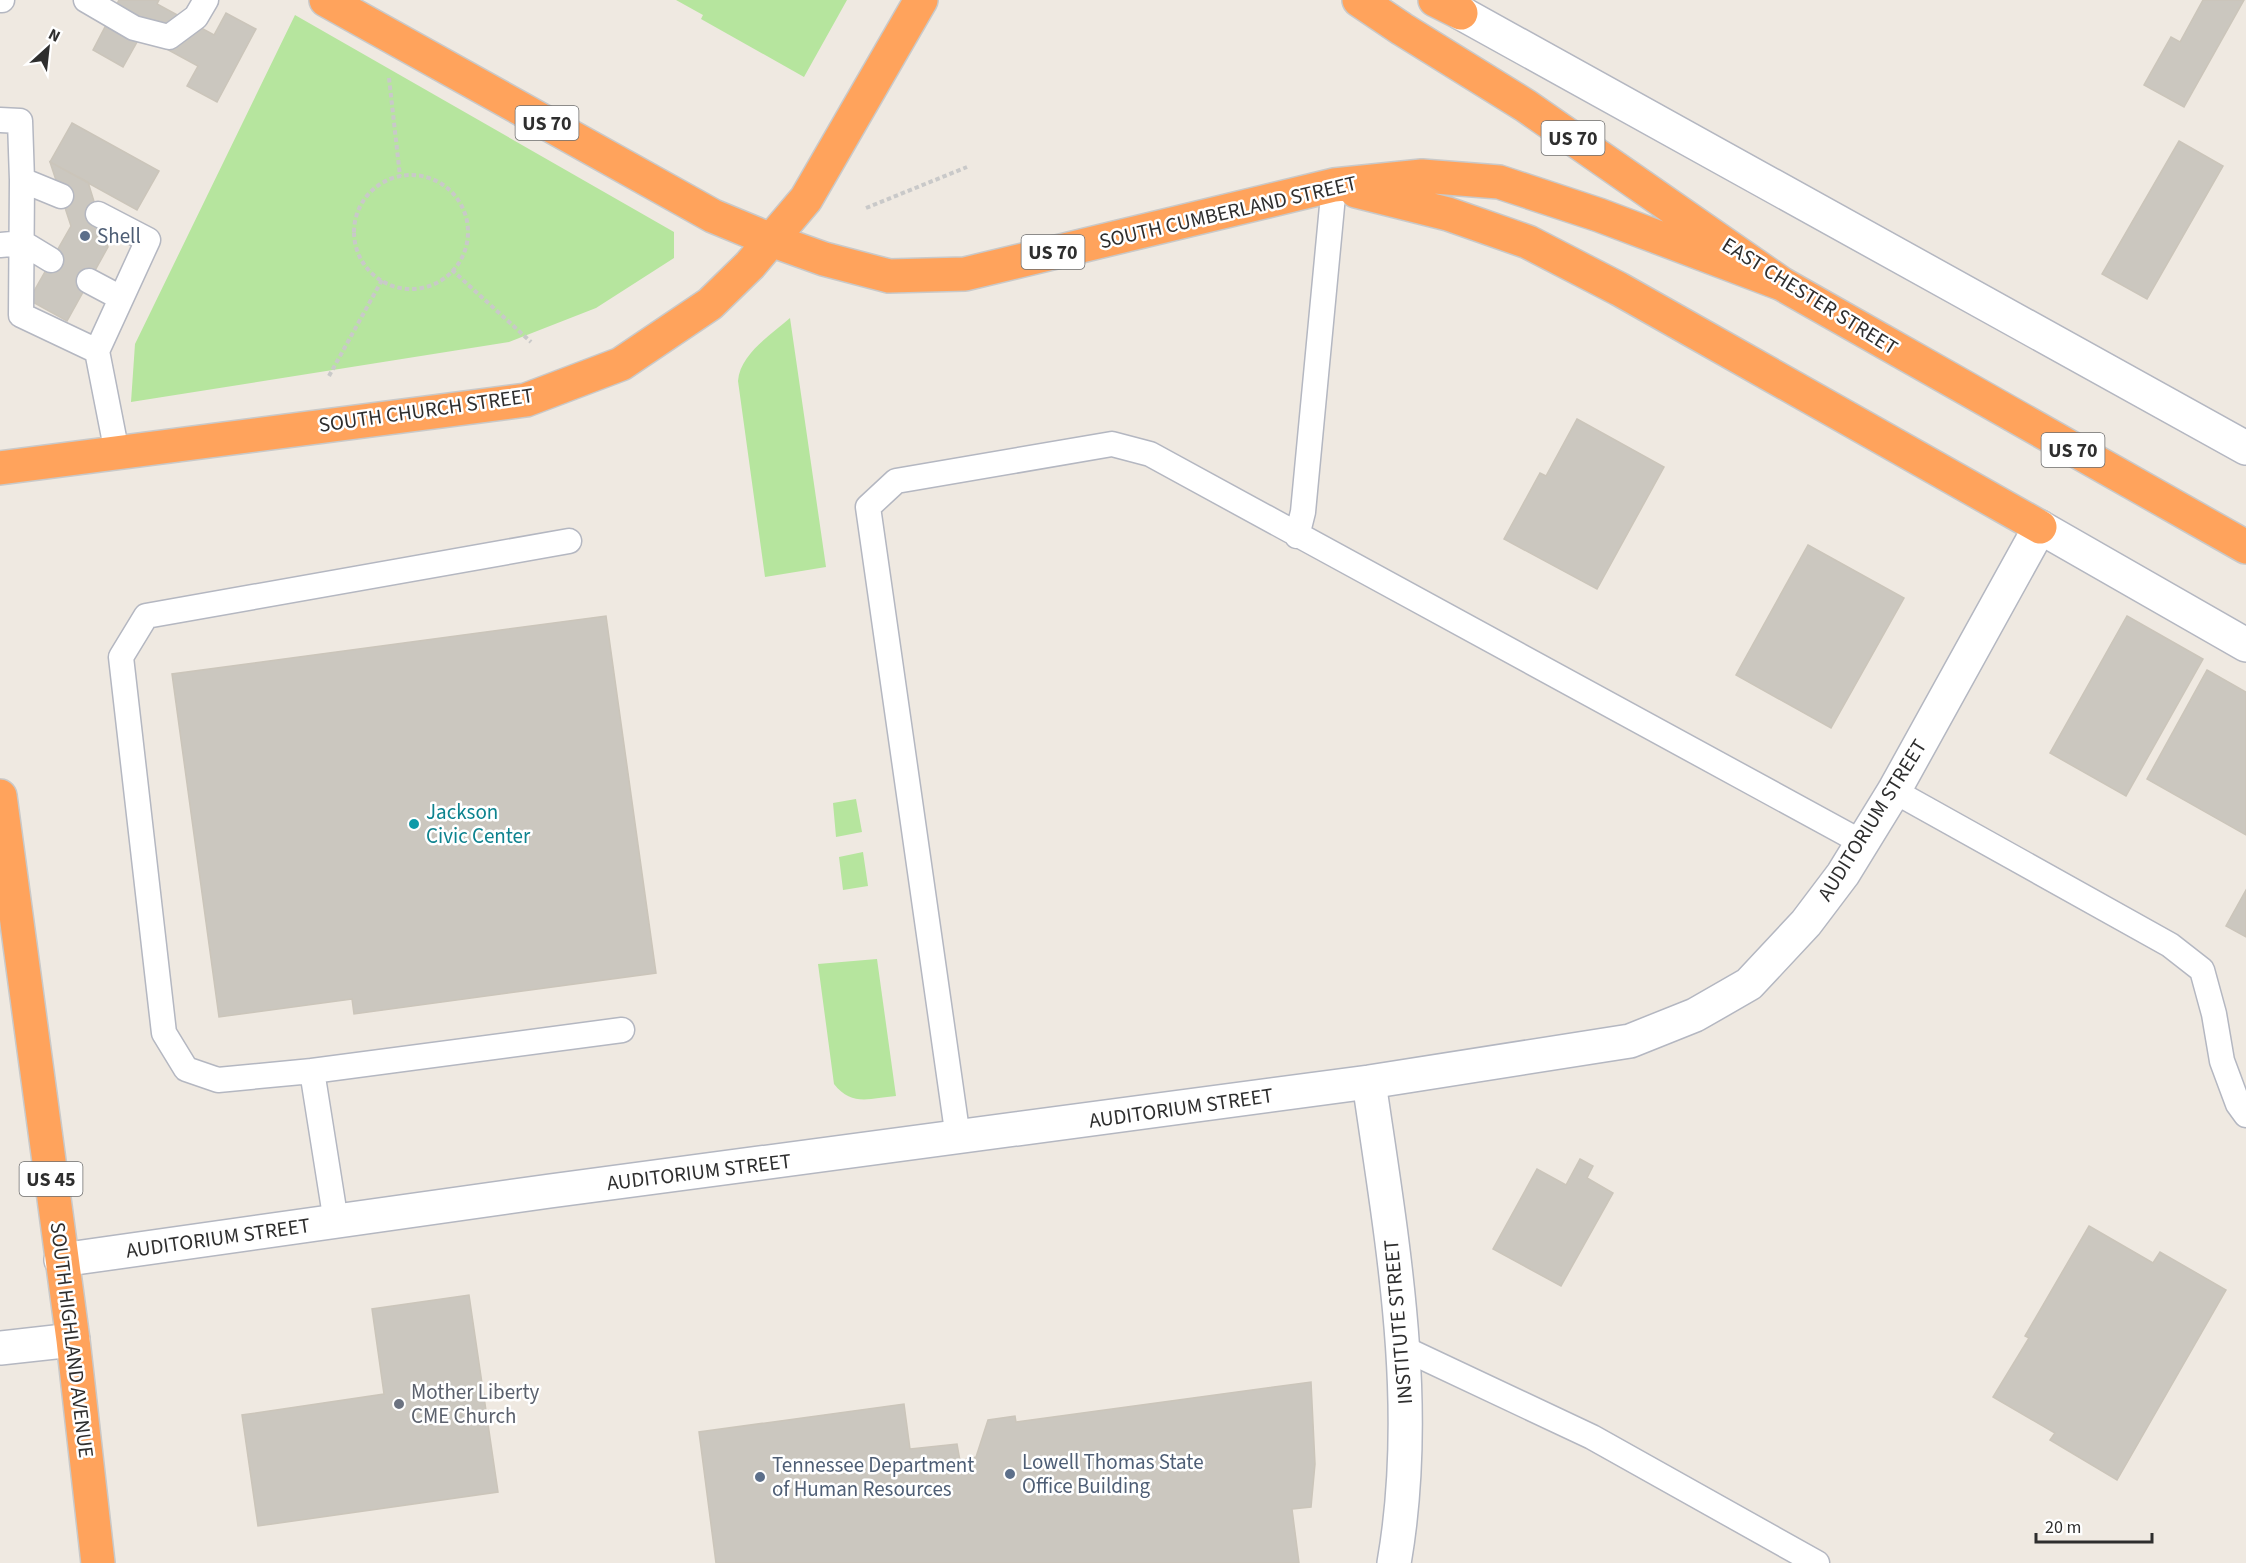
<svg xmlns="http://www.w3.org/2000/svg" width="2246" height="1563" viewBox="0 0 2246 1563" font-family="'Source Sans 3',sans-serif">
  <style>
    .green { fill: #b6e59e }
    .building { fill: #cbc7bf; stroke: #cbc5ba; stroke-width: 1.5 }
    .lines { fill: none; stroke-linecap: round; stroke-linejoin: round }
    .lane-casing { stroke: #b4b7c1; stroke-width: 27 }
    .street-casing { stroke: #b4b7c1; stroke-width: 36 }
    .secondary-casing { stroke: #b4b7c1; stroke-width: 36 }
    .highway-casing { stroke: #c9c9c9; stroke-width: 36 }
    .path { stroke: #c9c9c9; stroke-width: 4; stroke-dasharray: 4.5 3; stroke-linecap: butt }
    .lane { stroke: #fff; stroke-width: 24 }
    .street { stroke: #fff; stroke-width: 33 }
    .secondary { stroke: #fff; stroke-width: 33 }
    .highway { stroke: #ffa35c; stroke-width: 33 }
    .service-dot { fill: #5c6f8a; stroke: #fff; stroke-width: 2 }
    .culture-dot { fill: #0f9aa8; stroke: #fff; stroke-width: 2 }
    .worship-dot { fill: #6b7280; stroke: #fff; stroke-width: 2 }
    .labels { text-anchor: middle; stroke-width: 5; stroke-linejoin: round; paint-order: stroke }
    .shield { fill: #fff; stroke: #6d6d6d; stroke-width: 1.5 }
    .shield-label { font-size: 20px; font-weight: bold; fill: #2e2e2e }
    .street-label { font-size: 21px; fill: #2e2e2e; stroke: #fff }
    .service-label { font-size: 21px; fill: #4e5e75; stroke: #fff; text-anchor: start }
    .culture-label { font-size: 21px; fill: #0d838f; stroke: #fff; text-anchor: start }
    .worship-label { font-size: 21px; fill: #5b616d; stroke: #fff; text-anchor: start }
  </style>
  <rect width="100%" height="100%" fill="#efe9e1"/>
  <!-- green -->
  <path class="green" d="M676,0H847L804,77L701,19L703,15Z
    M295,15L674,232V258L596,308L509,342L131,402L135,344Z
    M790,318L826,567L765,577L738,381C740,354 771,335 790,318Z
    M856,799L862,832L836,837L833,803Z
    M863,852L868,886L843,890L839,857Z
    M877,959L896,1096C870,1098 852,1107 834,1084L818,964Z"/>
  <!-- building -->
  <path class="building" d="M119,0H159L157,4L214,35L226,13L256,29L217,102L187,86L198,66L141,35L123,67L93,50Z
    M2203,0H2244L2184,107L2144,85L2171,37L2180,42Z
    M72,123L159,171L137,210L50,162Z
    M2179,141L2223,166L2147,299L2102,274Z
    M50,162L88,182L108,247L67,321L29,300L71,226Z
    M1577,419L1664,467L1597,589L1504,539L1540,473L1546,476Z
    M1808,545L1904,598L1831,728L1736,675Z
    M606,616L656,973L354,1014L352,999L219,1017L172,674Z
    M2127,616L2203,659L2126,796L2050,753Z
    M2207,670L2246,692V835L2147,779Z
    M2246,890V937L2226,926Z
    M1580,1159L1593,1166L1587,1178L1613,1193L1561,1286L1493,1249L1537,1169L1566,1185Z
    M2089,1226L2153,1263L2160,1252L2226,1290L2117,1480L2050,1440L2055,1433L1993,1397L2029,1338L2025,1336Z
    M469,1295L498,1492L258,1526L242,1415L384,1394L372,1309Z
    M1311,1382L1315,1464L1311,1507L1292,1509L1299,1563H716L699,1432L904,1404L910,1449L957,1444L960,1461L976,1457L988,1420L1015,1416L1016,1422Z"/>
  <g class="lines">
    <defs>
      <path id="lane" d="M0,0H2
        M86,0L134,28L169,37L196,17L206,0
        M0,120L20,121L22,180L61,196
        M22,180L21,315L97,351
        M98,214L148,240L97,351L117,453
        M0,245L23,243L51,260
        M89,281L121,298
        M1297,536L1303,512L1334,185
        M1894,791L2170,945L2202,970L2214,1014L2222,1061L2238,1104L2246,1115
        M312,1071L622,1030
        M958,1138L868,507L896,481L1112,444L1150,454L1863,843
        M336,1222L312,1071L218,1080L186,1069L164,1033L121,657L146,616L569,541
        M1403,1348L1592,1437L1817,1563"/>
      <path id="street" d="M1369,1082C1392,1241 1422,1403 1394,1563
        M61,1260L550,1191L1369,1082L1630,1041L1695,1015L1749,984L1806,923L1843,874L1894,791L2040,527
        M0,1348L73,1340"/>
      <path id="secondary" d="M1461,13L2246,448
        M2040,527L2246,645"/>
      <path id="highway" d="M326,0L713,216L771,240L824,259L889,276L965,274L1334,185L1422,176L1499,182L1599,215L1782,284
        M1359,0L1402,29L1526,106L1782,284L2246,547
        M1435,0L1461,13
        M1356,191L1448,214L1528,242L1619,289L2040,527
        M0,468L526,400L621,364L710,304L750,265L806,199L921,0
        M0,796L73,1340L98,1563"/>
    </defs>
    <!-- lane casing -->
    <use href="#lane" class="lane-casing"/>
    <!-- street casing -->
    <use href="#street" class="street-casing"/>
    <!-- secondary casing -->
    <use href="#secondary" class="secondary-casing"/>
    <!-- highway casing -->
    <use href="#highway" class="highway-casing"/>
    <!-- path -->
    <path class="path" d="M389,78L400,176
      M354 232a57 57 0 1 1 114 0a57 57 0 1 1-114 0Z
      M866,208L967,167
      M452,270L531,342
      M329,376L382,280"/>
    <!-- lane -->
    <use href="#lane" class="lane"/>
    <!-- street -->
    <use href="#street" class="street"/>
    <!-- secondary -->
    <use href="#secondary" class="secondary"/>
    <!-- highway -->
    <use href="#highway" class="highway"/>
  </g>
  <!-- markers -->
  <g class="service-dot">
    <circle cx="85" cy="236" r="6"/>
    <circle cx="1010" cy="1474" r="6"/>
    <circle cx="760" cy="1477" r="6"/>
  </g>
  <circle class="culture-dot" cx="414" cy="824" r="6"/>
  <circle class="worship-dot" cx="399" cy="1404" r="6"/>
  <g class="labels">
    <!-- shield labels -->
    <g class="shield">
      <rect x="515.5" y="106" width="63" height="34" rx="4.5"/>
      <rect x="1541.5" y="121" width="63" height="34" rx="4.5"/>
      <rect x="1021.5" y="235" width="63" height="34" rx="4.5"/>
      <rect x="2041.5" y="433" width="63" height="34" rx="4.5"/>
      <rect x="19.5" y="1162" width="63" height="34" rx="4.5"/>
    </g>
    <g class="shield-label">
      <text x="547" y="130">US 70</text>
      <text x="1573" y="145">US 70</text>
      <text x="1053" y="259">US 70</text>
      <text x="2073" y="457">US 70</text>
      <text x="51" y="1186">US 45</text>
    </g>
    <!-- street labels -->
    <g class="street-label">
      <text transform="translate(1228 212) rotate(-13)" y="7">SOUTH CUMBERLAND STREET</text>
      <text transform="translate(1810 296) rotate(32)" y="7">EAST CHESTER STREET</text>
      <text transform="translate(426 410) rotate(-8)" y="7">SOUTH CHURCH STREET</text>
      <text transform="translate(1872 820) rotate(-58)" y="7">AUDITORIUM STREET</text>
      <text transform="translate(1181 1108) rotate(-8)" y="7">AUDITORIUM STREET</text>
      <text transform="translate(699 1172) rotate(-7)" y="7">AUDITORIUM STREET</text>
      <text transform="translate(218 1238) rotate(-8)" y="7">AUDITORIUM STREET</text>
      <text transform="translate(1398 1322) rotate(-95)" y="7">INSTITUTE STREET</text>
      <text transform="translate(72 1340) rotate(83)" y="7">SOUTH HIGHLAND AVENUE</text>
    </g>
    <!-- service labels -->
    <g class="service-label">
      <text x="97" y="243">Shell</text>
      <text x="1022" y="1469">Lowell Thomas State<tspan x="1022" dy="24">Office Building</tspan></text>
      <text x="772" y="1472">Tennessee Department<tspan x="772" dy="24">of Human Resources</tspan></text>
    </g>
    <!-- culture labels -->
    <g class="culture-label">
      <text x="426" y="819">Jackson<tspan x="426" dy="24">Civic Center</tspan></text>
    </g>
    <!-- worship labels -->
    <g class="worship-label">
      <text x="411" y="1399">Mother Liberty<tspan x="411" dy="24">CME Church</tspan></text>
    </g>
  </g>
  <!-- north arrow -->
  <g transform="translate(48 48) rotate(27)" stroke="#ffffff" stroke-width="4.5" paint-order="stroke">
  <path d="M0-4.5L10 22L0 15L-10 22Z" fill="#2e2e2e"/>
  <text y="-9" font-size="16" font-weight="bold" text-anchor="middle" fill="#2e2e2e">N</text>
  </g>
  <!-- scale -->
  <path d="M2036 1533v9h116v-9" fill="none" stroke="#2e2e2e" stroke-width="3"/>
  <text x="2045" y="1533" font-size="18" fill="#2e2e2e" stroke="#ffffff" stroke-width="4.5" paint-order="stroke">20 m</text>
</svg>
